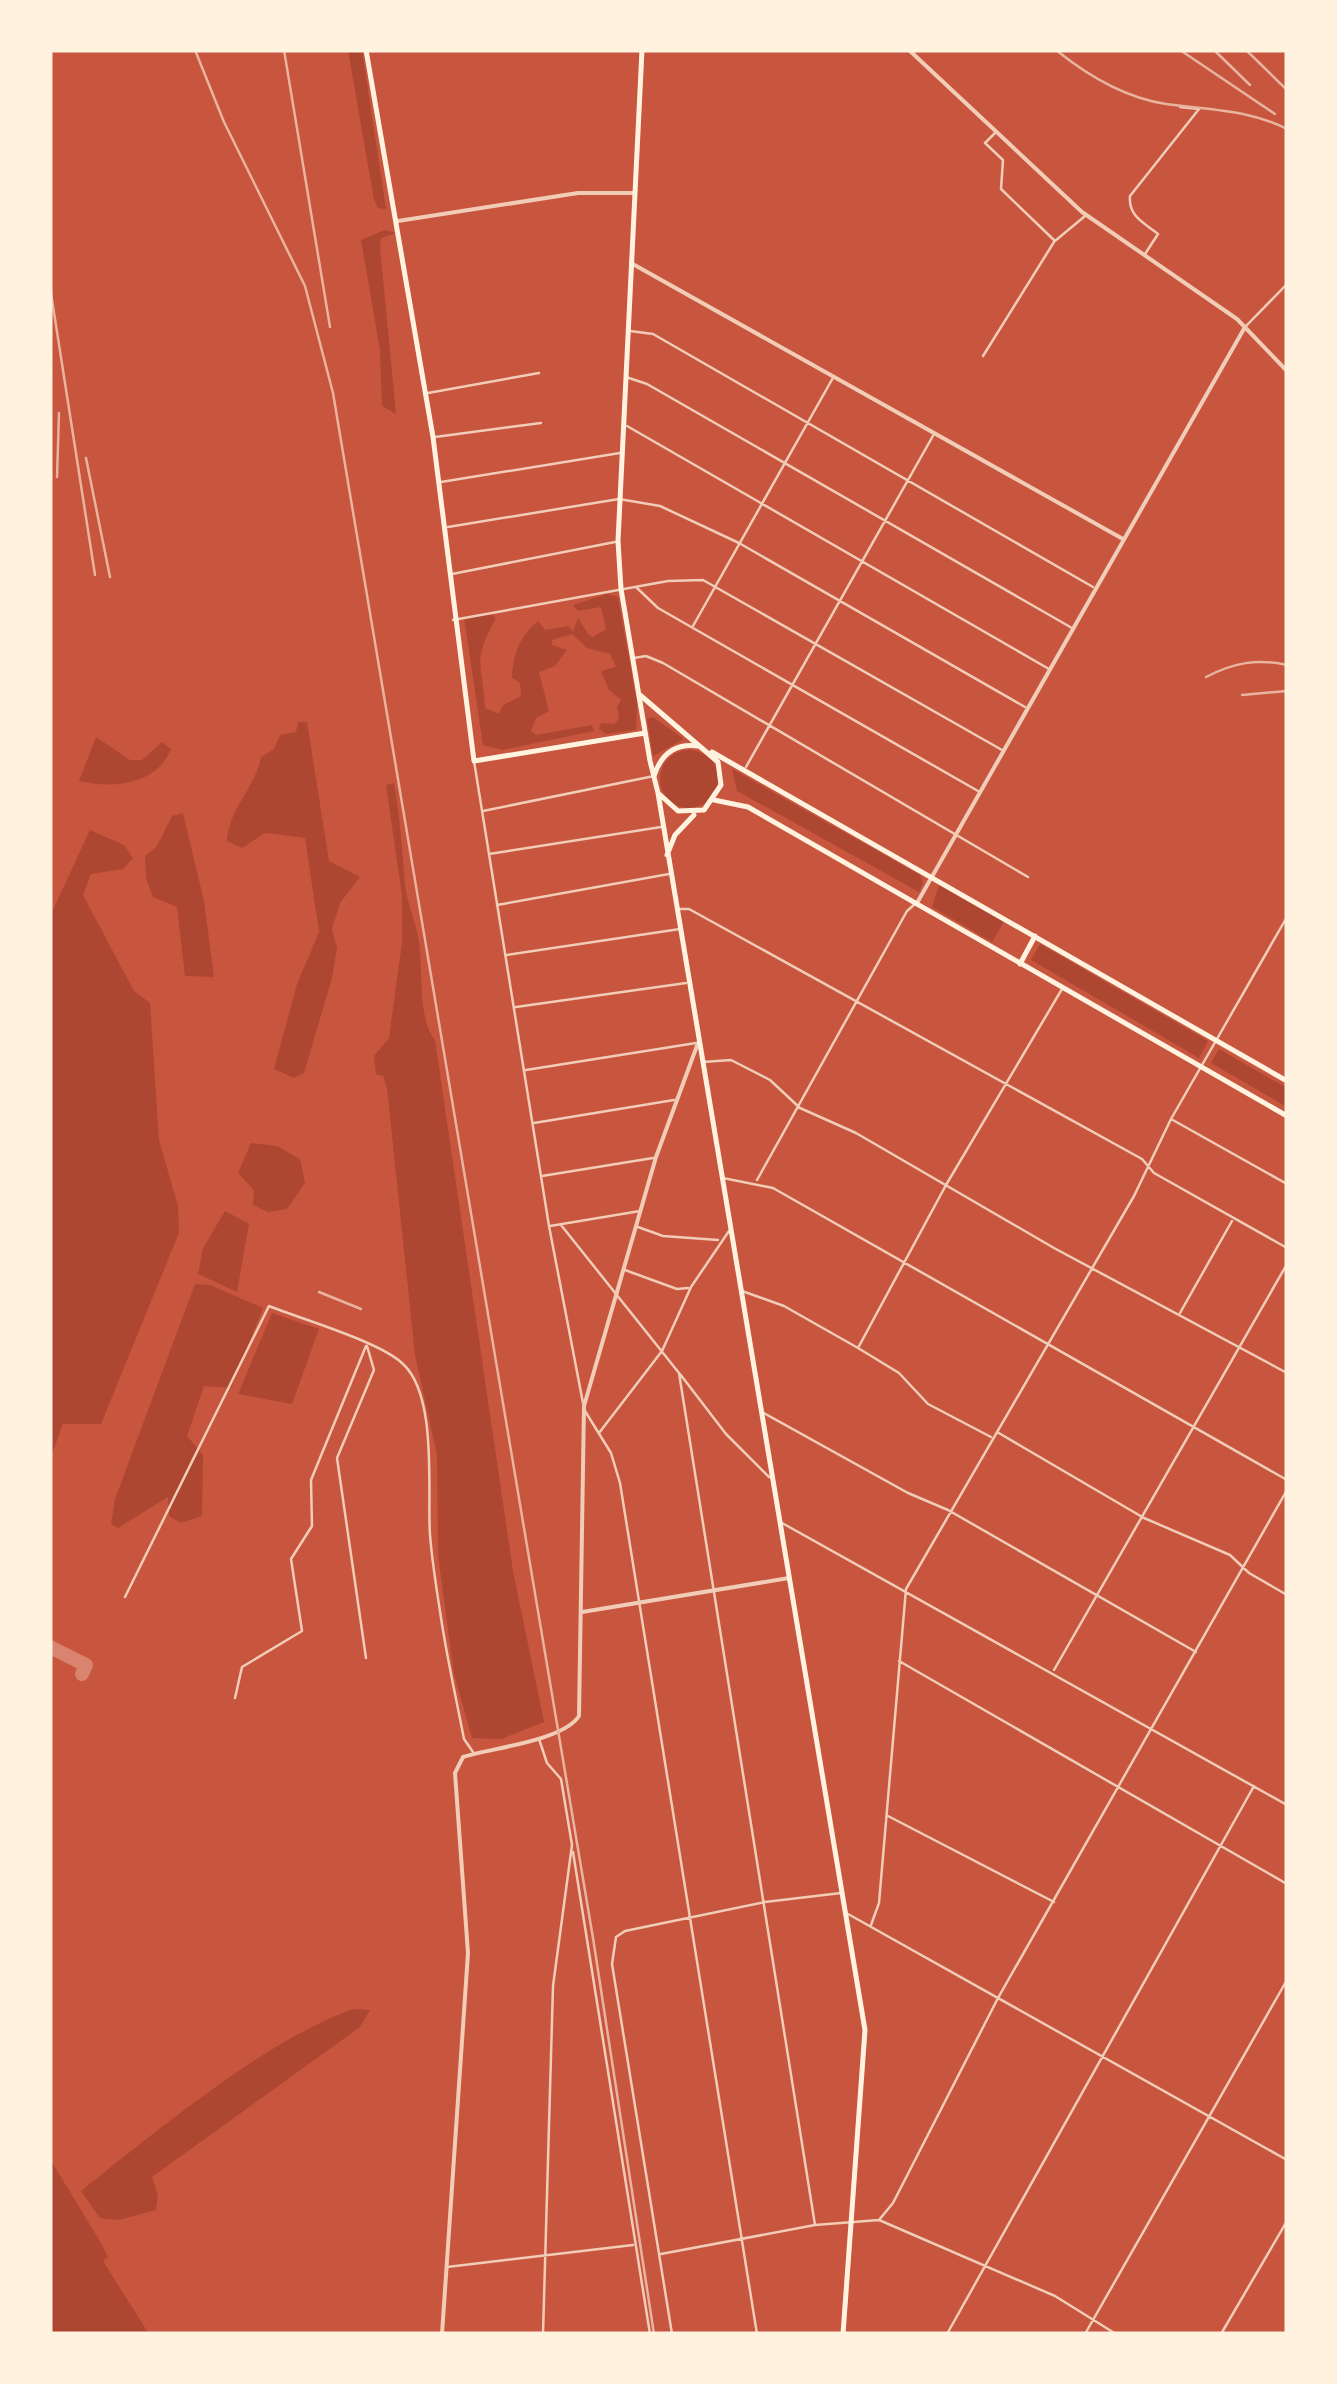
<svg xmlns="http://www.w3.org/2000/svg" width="1337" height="2384" viewBox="0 0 1337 2384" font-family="'Source Sans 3',sans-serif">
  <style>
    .green { fill: #ae4732 }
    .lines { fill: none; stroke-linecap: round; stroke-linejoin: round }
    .taxiway { stroke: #d8846e; stroke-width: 14 }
    .minor { stroke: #f1ccb7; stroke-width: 2.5 }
    .tertiary { stroke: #f1ccb7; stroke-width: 4 }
    .primary { stroke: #fff3e0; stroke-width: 5 }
    .rail { stroke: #e9b49f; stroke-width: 2.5 }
  </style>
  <rect width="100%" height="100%" fill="#c8553d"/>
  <!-- green -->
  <path class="green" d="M348,50H362L386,209L378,208L374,200Z
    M385,230L396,233L381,238L380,247L396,414L382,406L380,350L361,240Z
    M607,594L618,597L637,703L636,730L606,734L599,729L601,723L614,724L619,719L617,707L621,700L609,690L601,671L616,667L610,654L587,648L572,634L552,640V645L567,650L555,666L539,672L549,711L536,718L531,731L536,735L592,725L594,731L502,750L483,745L464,618L491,614L496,618C472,662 482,661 485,708L499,714L503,705L521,696L520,683L512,678C513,654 519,638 538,621L545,630L568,626L573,632L578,618L588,634L593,637L606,629L601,607L578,611L573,605Z
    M653,717L684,739L653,756L647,719Z
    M298,722H307L329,861L360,877L340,903L332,929L337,948L332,978L304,1073L294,1078L274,1069L297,984L319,932L305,838L265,833L242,848L227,841C229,808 255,788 261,757L274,749L280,735L296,732Z
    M96,737L130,760H142L162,742L171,749C157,785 112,789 79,781Z
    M660 779a29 29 0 1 1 58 0a29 29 0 1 1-58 0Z
    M732,769L920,875L923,883L919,892L737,791Z
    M394,783C400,816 402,850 405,883C406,902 417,923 419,943C423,970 418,1021 435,1040L513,1571L544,1722L501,1739L472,1738L454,1674L438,1555L437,1455L415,1355L387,1088L383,1076L376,1074L374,1056L389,1038L402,943V896L386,785Z
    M183,813L204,901L214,977L185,976L177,907L153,897L146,879L145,856L157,846L172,816Z
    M90,830L124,845L133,858L123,869L91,874L83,895L134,991L150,1003L159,1140L178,1206L179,1233L101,1424H63L50,1459V916Z
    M939,885L1004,922L992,942L932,907Z
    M1040,944L1208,1041L1199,1058L1031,960Z
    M1219,1049L1287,1088V1107L1211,1063Z
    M251,1143L277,1146L300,1159L305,1183L287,1209L268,1212L253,1205L254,1190L238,1173Z
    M225,1211L249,1224L237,1292L198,1274L203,1248Z
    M195,1284L210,1285L263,1308L231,1388L204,1386L187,1436L203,1455L202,1516L181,1523L169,1516L168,1497L118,1528L111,1524L115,1499Z
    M272,1313L319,1329L292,1404L238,1394Z
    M354,2009L370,2010L360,2027L152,2177L158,2196L156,2210L119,2220L100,2218L81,2191C154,2133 268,2038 354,2009Z
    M50,2159L101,2243L108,2257L103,2261L149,2334H50Z"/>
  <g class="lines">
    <!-- taxiway -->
    <path class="taxiway" d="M50,1647L86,1665L82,1674"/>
    <!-- minor -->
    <path class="minor" d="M995,133L985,143L1003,160L1001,189L1055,241L1085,216
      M1145,254L1158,234C1144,223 1128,216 1130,196L1199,109L1180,107
      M1246,326L1287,284
      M630,331L653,334L1093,587
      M983,356L1054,242
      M626,377L647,384L1072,628
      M428,393L539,373
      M627,426L1049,669
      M435,437L541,423
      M441,482L620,453
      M448,527L619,499L660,506L739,543L1025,707
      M452,574L615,542
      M637,588L658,608L978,791
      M453,620L668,581L703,580L1002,750
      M693,626L834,376
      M634,658L646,656L663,663L1028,877
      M474,761L549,1226L583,1403
      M746,767L934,434
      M483,811L654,776
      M489,854L661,827
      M497,905L669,874
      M678,909H689L1142,1159L1154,1173L1287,1248
      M507,955L680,929
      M516,1007L686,983
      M703,1062L731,1060L770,1080L800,1108L856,1133L1054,1248L1287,1373
      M526,1070L696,1043
      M1171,1119L1287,1184
      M534,1123L674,1100
      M542,1176L653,1158
      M723,1178L773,1188L1287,1480
      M757,1180L907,911L916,903
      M561,1225L679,1373L815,2225
      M550,1226L640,1211
      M638,1227L663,1236L718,1240
      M625,1270L677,1289L688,1288
      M742,1291L784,1306L858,1348L899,1373L928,1404L991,1437
      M1180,1313L1232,1221
      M858,1348L946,1185L1062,989
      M680,1374L726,1434L769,1477
      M585,1411L611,1453L620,1483L757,2334
      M762,1412L908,1493L948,1510L1196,1652
      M997,1432L1144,1518L1230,1555L1249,1573L1287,1595
      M599,1433L662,1351L691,1287L729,1231
      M782,1523L1287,1805
      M125,1597L269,1306C301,1319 381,1342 403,1364C438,1396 427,1493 430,1535C432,1560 436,1586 440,1611C446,1654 456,1697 464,1739L473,1752
      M366,1658L337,1458L374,1370L367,1346
      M899,1661L1287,1884
      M1054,1670L1287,1264
      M235,1698L242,1667L302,1631L291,1559L312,1526L311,1480L366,1346
      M539,1739L547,1763L561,1779L572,1845L553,1986L543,2334
      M888,1816L1054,1902
      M573,1852L650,2334
      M848,1914L1287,2160
      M871,1925L879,1903L906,1589L1134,1196L1171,1119L1287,917
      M879,2220L893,2203L998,1998L1287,1490
      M661,2254L815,2225L879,2220L1055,2296L1116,2334
      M447,2267L633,2245
      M672,2334L612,1964L616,1937L625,1931L765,1902L841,1893
      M947,2334L1254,1786
      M1085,2334L1287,1980
      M1221,2334L1287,2221"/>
    <!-- tertiary -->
    <path class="tertiary" d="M909,50L1082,212L1237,319L1287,371
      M398,221L578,193H635
      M631,263L1123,539
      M917,903L1245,327
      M582,1612L789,1578
      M442,2334L468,1953L455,1773L463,1757C491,1748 563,1741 579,1716L584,1406L656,1157L698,1043"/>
    <!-- primary -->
    <path class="primary" d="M366,50L433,437L474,761L645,733
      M640,695L718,762L721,785L704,810L678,811L658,793L650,761L621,589L618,541L642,50
      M712,752L1287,1081
      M654,776C661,754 675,743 698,746
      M658,793L865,2030L843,2334
      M714,800L748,807L1287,1116
      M667,855L675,835L694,815
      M1020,964L1035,936"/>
    <!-- rail -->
    <path class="rail" d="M195,50L224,122L305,286L333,393L593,1938L654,2334
      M284,50L330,327
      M1056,50C1087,75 1126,98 1166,104C1209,110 1247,109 1287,129
      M1180,50L1275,114
      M1214,50L1250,85
      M1246,50L1287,90
      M50,287L95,575
      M86,458L110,577
      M57,477L59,413
      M1206,677C1233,663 1257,658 1287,665
      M1242,695L1287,691
      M319,1292L361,1309"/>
  </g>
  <!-- border -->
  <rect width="1337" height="2384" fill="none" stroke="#fff3e0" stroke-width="105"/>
</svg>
